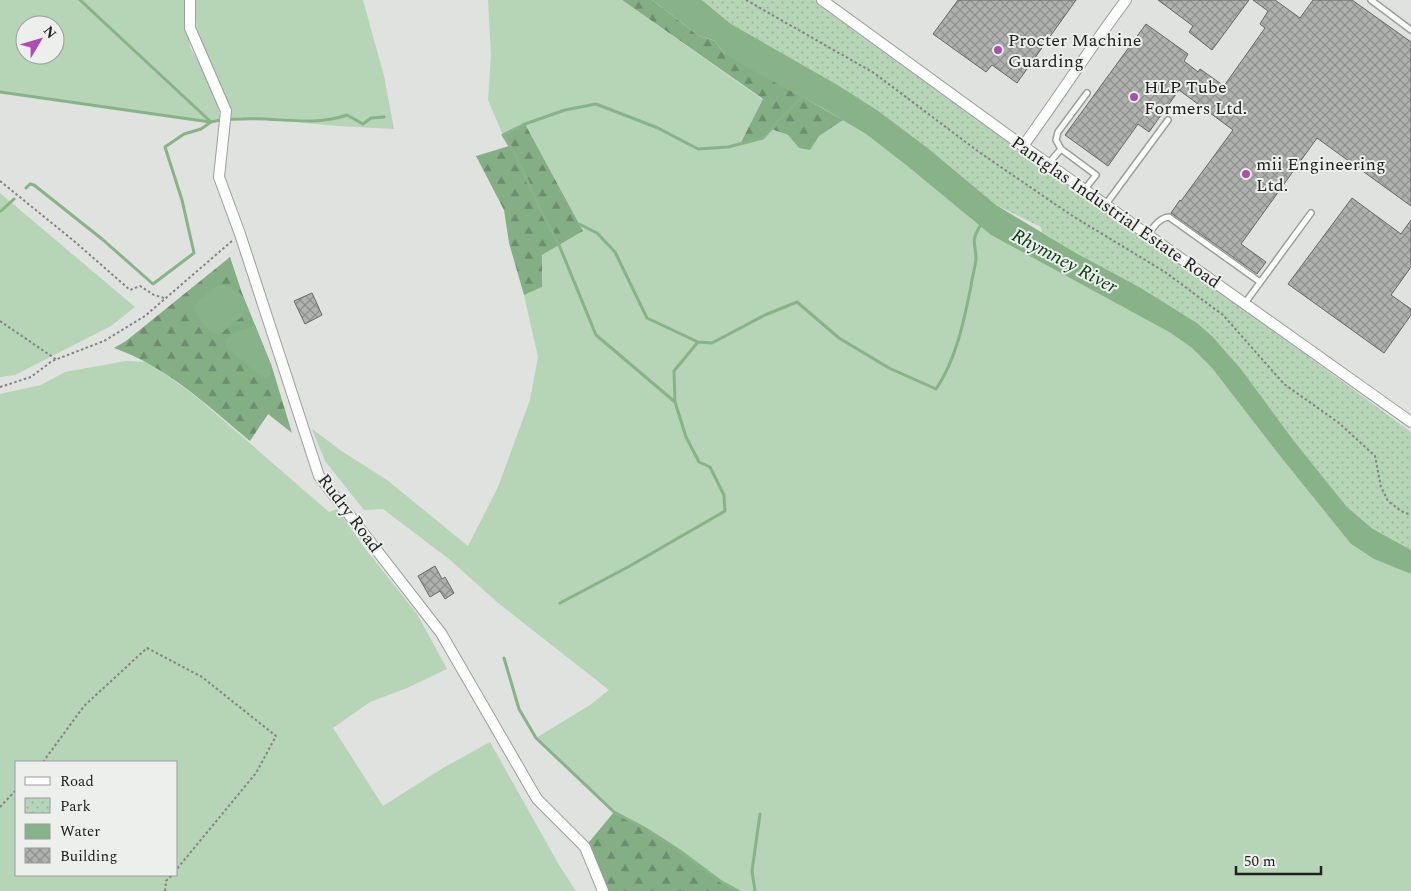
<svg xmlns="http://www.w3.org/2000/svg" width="1411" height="891" viewBox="0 0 1411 891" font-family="Spectral,serif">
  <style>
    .grass { fill: #b6d4b6; fill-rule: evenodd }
    .forest { fill: url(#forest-firs) }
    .park { fill: url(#park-dots) }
    .water { fill: #88b389 }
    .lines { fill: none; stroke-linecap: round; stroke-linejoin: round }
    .stream { stroke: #88b389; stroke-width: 3 }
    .building { fill: url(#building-cross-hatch); stroke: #656865 }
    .lane-casing { stroke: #9c9f9c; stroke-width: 8 }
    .street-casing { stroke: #9c9f9c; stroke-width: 12 }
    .path { stroke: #828482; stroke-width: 2; stroke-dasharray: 2.5 2.5; stroke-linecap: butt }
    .lane { stroke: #fff; stroke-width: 5 }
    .street { stroke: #fff; stroke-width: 10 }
    .poi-dot { fill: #ad4cb3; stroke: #ecefec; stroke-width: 2 }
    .labels { text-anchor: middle; stroke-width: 4; stroke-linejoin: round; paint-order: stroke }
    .poi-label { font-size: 18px; fill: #202120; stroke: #ecefec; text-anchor: start }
    .street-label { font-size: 18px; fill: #202120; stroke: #ecefec }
    .water-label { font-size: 19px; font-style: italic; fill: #093910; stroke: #ecefec }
  </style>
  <defs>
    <pattern id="forest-firs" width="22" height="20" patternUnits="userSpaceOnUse" patternTransform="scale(1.25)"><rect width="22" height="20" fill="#84af85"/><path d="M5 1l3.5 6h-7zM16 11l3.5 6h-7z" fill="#6c8e6c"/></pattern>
    <pattern id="park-dots" width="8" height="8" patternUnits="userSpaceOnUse" patternTransform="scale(1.25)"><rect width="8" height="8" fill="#b6d4b6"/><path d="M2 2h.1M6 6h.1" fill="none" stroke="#9cb69c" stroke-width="1.8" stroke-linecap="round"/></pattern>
    <pattern id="building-cross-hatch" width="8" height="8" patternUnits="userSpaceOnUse" patternTransform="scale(1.25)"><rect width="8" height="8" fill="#aeb1ae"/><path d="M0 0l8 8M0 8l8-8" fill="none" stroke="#8d908d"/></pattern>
  </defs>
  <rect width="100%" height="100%" fill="#dfe2df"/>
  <!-- grass -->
  <path class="grass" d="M0,0H184L190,47L204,72L218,103L220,119L211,122L0,92ZM25,25H55V55H25Z
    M195,0H363L384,76L394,129L337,126L256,118L232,119L227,102L197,33Z
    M488,0H622L763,100L740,143L771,129L788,135L799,148L843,120L866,134L906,165L991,235L1169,332L1192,348L1212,368L1280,456L1351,544L1374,559L1411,574V891H738L720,881L680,851L646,829L614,812L536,738L590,705L609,690L497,602L449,559L383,509L364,510L325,461L312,429L343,452L387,480L468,546L498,487L530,400L538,357L524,295L542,287V255L583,231L525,124L503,135L488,100L491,56Z
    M0,193L135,307L111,326L15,375L0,377Z
    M126,361L146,362L159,369L200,400L329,512L337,509L364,547L417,614L447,669L407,688L370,702L333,728L383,806L443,768L490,742L559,865L576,891H0V394L41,385L65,372ZM16,762H176V875H16Z"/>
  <!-- forest -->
  <path class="forest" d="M622,0H652L699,36L715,41L723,52L843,120L819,136L810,150L799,148L788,135L771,129L763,138L740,144L763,99Z
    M525,124L583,231L542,255V287L524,295L509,243L504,210L476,156L509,146L503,135Z
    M230,257L242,293L272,367L292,433L268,414L250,441C208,406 166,366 114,348L126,341Z
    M614,812C637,825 660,836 681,851C700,865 717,880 738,891H603L585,847Z"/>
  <!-- park -->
  <path class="park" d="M702,0H816L1188,268L1411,432V550L1373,529L1347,507L1294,441L1241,369L1212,336L1197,323L1141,288L1076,253L1042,232L1041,227L996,205L929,149L877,110L836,84L731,24Z"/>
  <!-- water -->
  <path class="water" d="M652,0H702L731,24L836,84L877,110L929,149L996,205L1076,253L1141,288L1197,323L1212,336L1241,369L1294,441L1347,507L1373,529L1411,550V574L1374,559L1351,544L1280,456L1212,368L1192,348L1169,332L991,235L906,165L866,134L826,110L739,63L723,52L715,41L699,36Z
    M218,285C239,285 242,294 249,311L219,335C208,332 196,318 194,306L213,288Z
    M255,325L272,367L270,376L266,379L259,375L225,346V340C229,337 234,332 239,331C246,328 249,330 255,325Z"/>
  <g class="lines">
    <!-- stream -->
    <path class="stream" d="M80,0L211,122C221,119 231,119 242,119C277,117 314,127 347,115L363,124L371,118L384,117
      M0,92L210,122
      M802,97L780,119L763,138L728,147L698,149L658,128L596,104L565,110L525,124L503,135L515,154L542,213L559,245L596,335L675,402L674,371L698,342L712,343L765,315L797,302L839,338L889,368L936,389C956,360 964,321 971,286C972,278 975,268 976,259C976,242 970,243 980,226
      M26,188L30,184L34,185L102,239L153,284L194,253L182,200L165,147L184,134L201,129L211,122
      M1,211L14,199
      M579,224L597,233L615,252L647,318L698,342
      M560,603L628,567L725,511L724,495L710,467L699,462L686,437L675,402
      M504,658L519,709L536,738L614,812L646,829L680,851L720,881L738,891
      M755,891L752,871L760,814"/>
  </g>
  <!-- building -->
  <path class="building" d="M958,0H1076L1017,83L992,65L986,72L933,34Z
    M1158,0H1249L1212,50L1189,32L1193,26Z
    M1253,0H1275L1300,18L1313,0H1352L1411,42V206L1317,138L1241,244L1266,262L1257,274L1171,213L1180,200L1181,201L1233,130L1179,90L1149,132L1138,124L1108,166L1065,135L1146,24L1188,54L1184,61L1198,72L1200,69L1224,86L1265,28L1260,24L1268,11Z
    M1352,198L1401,234L1411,220V267L1391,295L1411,309V315L1384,353L1288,284Z
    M312,293L322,315L305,324L294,301Z
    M435,566L442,579L445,577L454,593L445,599L440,591L430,597L418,576Z"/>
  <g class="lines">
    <defs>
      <path id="lane" d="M1371,0L1411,30
        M1061,149L1096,175L1085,189
        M1049,163L1061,149L1056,140L1058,132L1087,93
        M1106,204L1168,120
        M1148,234C1154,227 1159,218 1169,217L1260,282
        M1245,303L1311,213"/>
      <path id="street" d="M190,0V28L226,111L219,177L240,234L319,476L441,633L537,799L585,847L603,891
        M822,0L1023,146L1411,422
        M1023,146C1058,98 1090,48 1126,0"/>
    </defs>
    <!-- lane casing -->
    <use href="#lane" class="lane-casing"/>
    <!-- street casing -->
    <use href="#street" class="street-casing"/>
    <!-- path -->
    <path class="path" d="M746,0L874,73L979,152L1071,215L1165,272L1223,315L1284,384L1339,423L1375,456L1381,487L1388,501L1401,511L1411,515
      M0,181L74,241L130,290L140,286L154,295L164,298
      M0,321L57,360
      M0,387L31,377L52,361L104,341L145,316L232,241
      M43,762L84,706L147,648L202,677L276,736L256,773L176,870
      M0,807L16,790
      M165,891L166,881L172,875"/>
    <!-- lane -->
    <use href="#lane" class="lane"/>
    <!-- street -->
    <use href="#street" class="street"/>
  </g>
  <!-- markers -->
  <g class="poi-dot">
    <circle cx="998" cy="50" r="5"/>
    <circle cx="1134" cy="97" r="5"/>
    <circle cx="1246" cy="174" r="5"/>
  </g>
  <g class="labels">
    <!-- poi labels -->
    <g class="poi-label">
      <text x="1008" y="46">Procter Machine<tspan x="1008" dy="21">Guarding</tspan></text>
      <text x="1144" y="93">HLP Tube<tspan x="1144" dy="21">Formers Ltd.</tspan></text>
      <text x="1256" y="170">mii Engineering<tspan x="1256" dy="21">Ltd.</tspan></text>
    </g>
    <!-- street labels -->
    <g class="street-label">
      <text transform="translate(1116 212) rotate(35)" y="6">Pantglas Industrial Estate Road</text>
      <text transform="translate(350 513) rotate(53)" y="6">Rudry Road</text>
    </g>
    <!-- water labels -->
    <g class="water-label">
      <text transform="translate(1065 260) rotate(28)" y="7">Rhymney River</text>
    </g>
  </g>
  <!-- legend -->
  <rect x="15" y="761" width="162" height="115" fill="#ecefec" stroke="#9a9d9a"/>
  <rect x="25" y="777" width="25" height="8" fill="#ffffff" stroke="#9a9d9a"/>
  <text x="60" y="786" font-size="15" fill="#202120">Road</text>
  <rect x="25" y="798" width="25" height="15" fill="url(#park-dots)" stroke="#9a9d9a"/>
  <text x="60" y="811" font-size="15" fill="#202120">Park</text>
  <rect x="25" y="824" width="25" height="15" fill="#88b389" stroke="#9a9d9a"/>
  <text x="60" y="836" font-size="15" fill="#202120">Water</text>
  <rect x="25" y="848" width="25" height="15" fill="url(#building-cross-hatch)" stroke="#9a9d9a"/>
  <text x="60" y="861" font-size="15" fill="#202120">Building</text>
  <!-- north arrow -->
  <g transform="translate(40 40) rotate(52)"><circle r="24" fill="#ecefec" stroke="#9a9d9a"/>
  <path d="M0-4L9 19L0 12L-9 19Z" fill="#ad4cb3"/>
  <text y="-8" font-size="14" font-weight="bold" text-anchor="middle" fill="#202120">N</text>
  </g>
  <!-- scale -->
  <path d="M1236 866v8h85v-8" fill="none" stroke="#202120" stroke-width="2.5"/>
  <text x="1244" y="866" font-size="15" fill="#202120" stroke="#ecefec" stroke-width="4" paint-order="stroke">50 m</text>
</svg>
